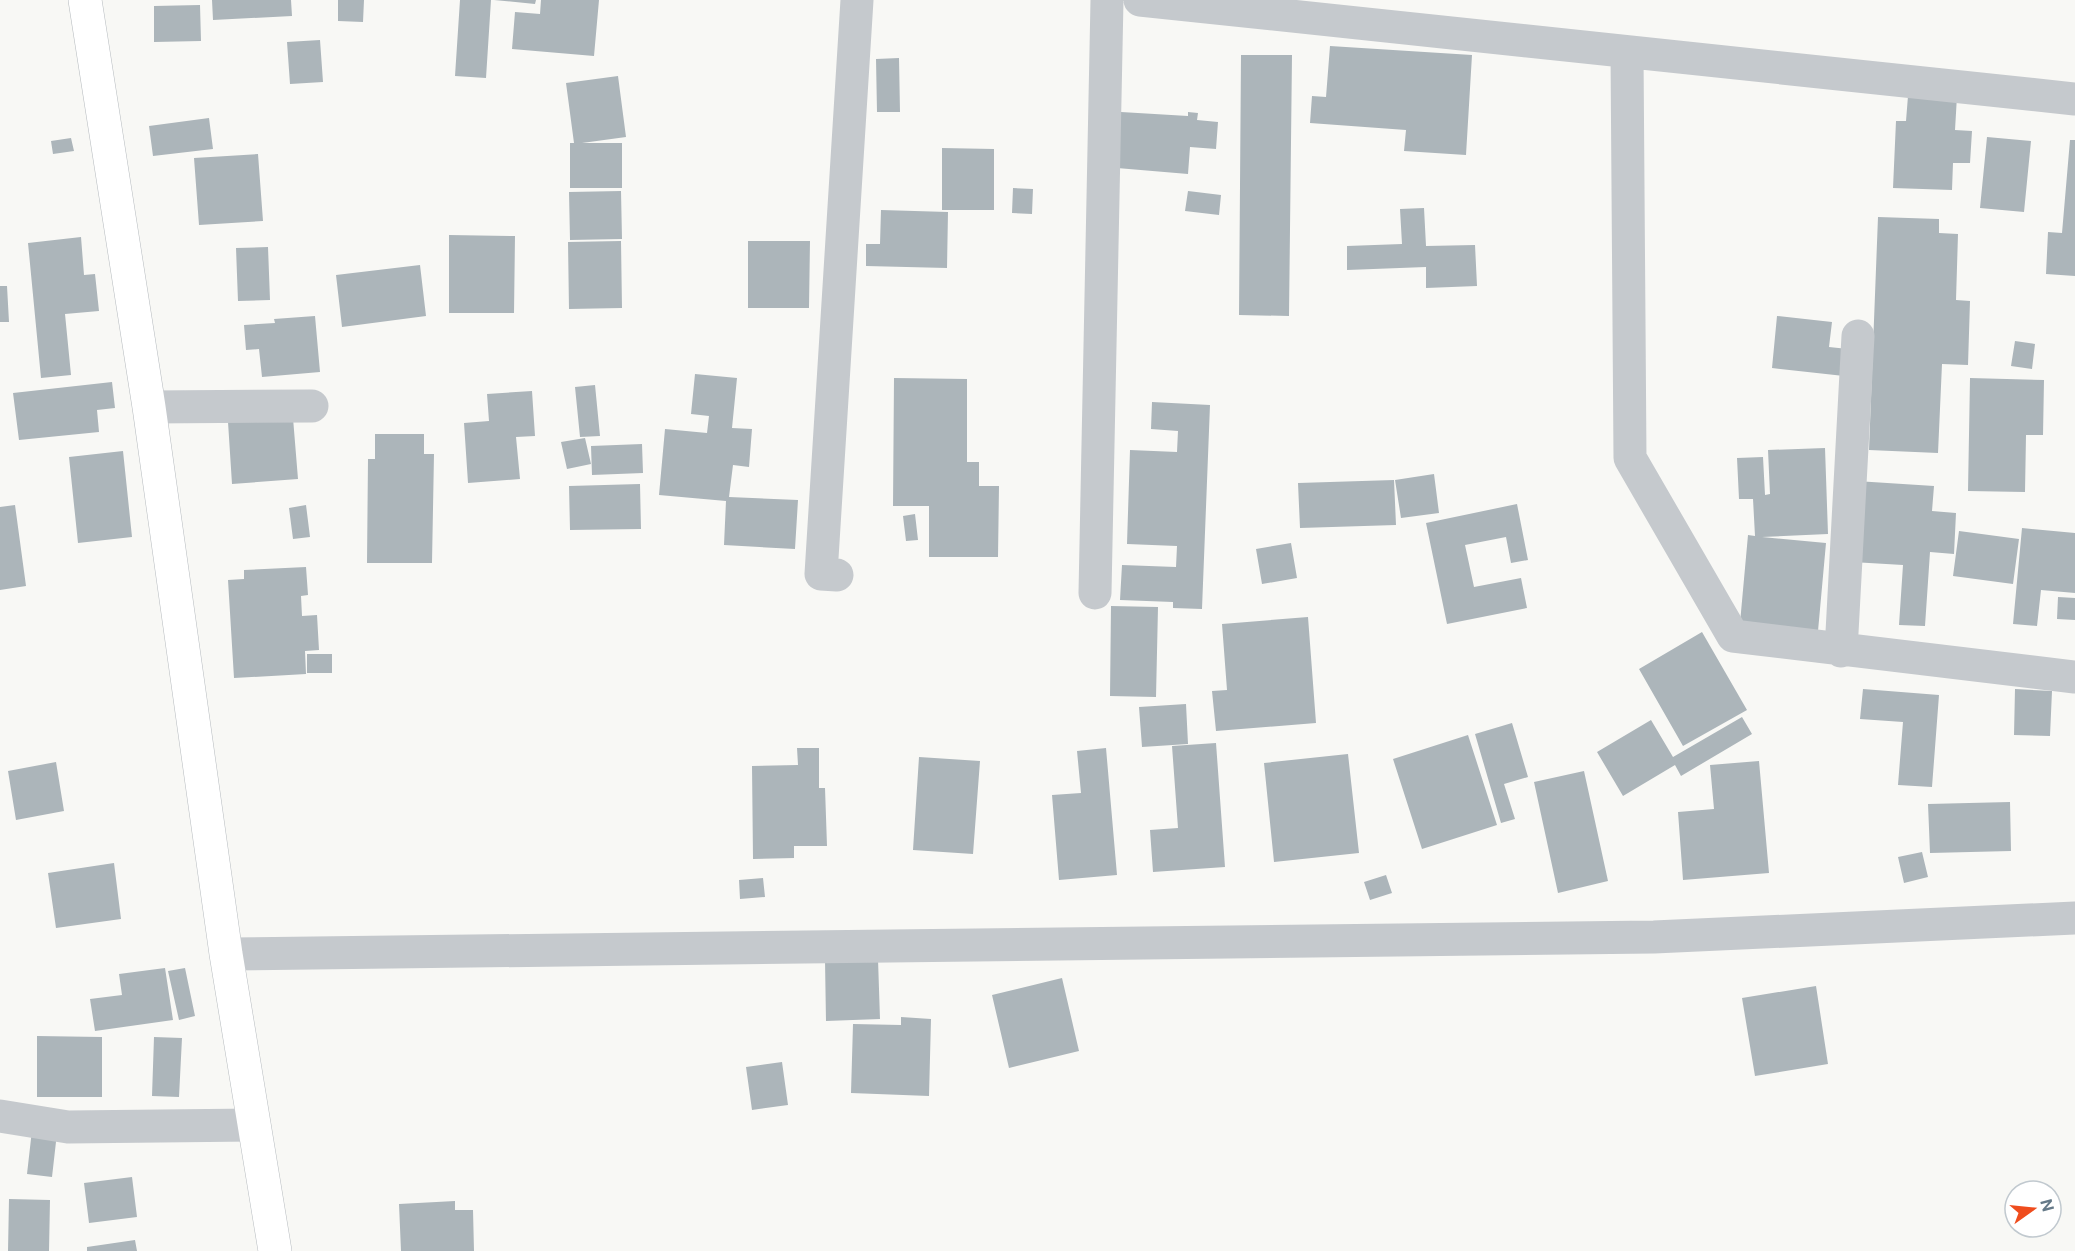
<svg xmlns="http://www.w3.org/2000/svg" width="2075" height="1251" viewBox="0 0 2075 1251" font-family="'Public Sans',sans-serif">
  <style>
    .building { fill: #acb5ba }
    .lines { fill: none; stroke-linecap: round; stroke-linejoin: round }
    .major-casing { stroke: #b6bbbf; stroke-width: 34 }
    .minor { stroke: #c5c9cd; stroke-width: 33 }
    .major { stroke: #fff; stroke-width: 33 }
  </style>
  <rect width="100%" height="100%" fill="#f8f8f5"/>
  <!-- building -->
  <path class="building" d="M212,0H291L292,16L213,20Z
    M338,0H364L363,22L338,21Z
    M460,0H491L486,78L455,76Z
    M494,0H536L535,4Z
    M541,0H599L594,56L512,49L515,12L540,14Z
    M200,5L201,41L154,42V6Z
    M320,40L323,82L290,84L287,42Z
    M1330,46L1472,55L1466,155L1404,151L1406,130L1310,123L1312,96L1326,97Z
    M1241,55H1292L1289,316L1239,315Z
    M899,58L900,112H877L876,59Z
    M618,76L626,137L582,143H622V188H570V143H574L566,83Z
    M1908,96H1957L1955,130L1972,131L1970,163H1953L1952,190L1893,188L1896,121H1906Z
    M1121,112L1188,116V112L1198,113L1197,120L1218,122L1216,149L1190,147L1188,174L1117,168Z
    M209,118L213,149L153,156L149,126Z
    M1987,137L2031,141L2024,212L1980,208Z
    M71,138L74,151L53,154L51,141Z
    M2070,140H2075V276L2046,274L2048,232L2062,233Z
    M942,148L994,149V210H942Z
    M258,154L263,221L199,225L194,158Z
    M1013,188L1033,189L1032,214L1012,213Z
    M621,191L622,239L570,240L569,192Z
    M1188,191L1221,195L1219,215L1185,211Z
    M1424,208L1426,246L1475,245L1477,286L1426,288V267L1347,270V246L1402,244L1400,209Z
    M881,210L948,212L947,268L866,266V244H880Z
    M1878,217L1939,219V233L1958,234L1956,300L1970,301L1968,365L1942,364L1938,453L1869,450Z
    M449,235L515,236L514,313H449Z
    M81,237L84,275L95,274L99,311L65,314L71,375L41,378L28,243Z
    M621,241L622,308L569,309L568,242Z
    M748,241H810L809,308H748Z
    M268,247L270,300L238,301L236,248Z
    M420,265L426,316L342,327L336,275Z
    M0,286H7L9,322H0Z
    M315,316L320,372L262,377L259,349L246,350L244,325L275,323L274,319Z
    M1777,316L1832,322L1829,347L1848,349L1844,376L1772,368Z
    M2015,341L2035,344L2032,369L2011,366Z
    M695,374L737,378L732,428L752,429L749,467L733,465L729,497L798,500L795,549L724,545L726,501L659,495L665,429L707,433L709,416L691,414Z
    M894,378L967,379V462H979V486H999L998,557H929V506H893Z
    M1970,378L2044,380L2043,435H2026L2025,492L1968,491Z
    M112,382L115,408L97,410L99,432L19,440L13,393Z
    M595,385L600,436L580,437L575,387Z
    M532,391L535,436L516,437L520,479L468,483L464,423L489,421L487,394Z
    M1152,402L1210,405L1202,609L1173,608V602L1120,600L1122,565L1176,567L1177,546L1127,544L1130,450L1177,452L1178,431L1151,429Z
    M293,418L298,479L232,484L228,422Z
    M375,434H424V454H434L432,563H367L368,459H375Z
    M585,438L591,464L567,469L561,442Z
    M642,444L643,473L592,475L591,446Z
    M1825,448L1828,534L1762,537L1826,543L1818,631L1740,623L1748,535L1755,536L1753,499H1739L1737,458L1763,457L1765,495L1770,494L1768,450Z
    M123,451L132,537L78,543L69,457Z
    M1434,474L1439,513L1401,518L1395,480Z
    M1394,480L1396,525L1300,528L1298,483Z
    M1856,481L1934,486L1932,511L1956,513L1954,554L1930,552L1925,626L1899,625L1903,565L1852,562Z
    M640,484L641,529L570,530L569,486Z
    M1517,504L1528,560L1511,563L1506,537L1465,545L1474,587L1521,578L1527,608L1447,624L1426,523Z
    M15,505L26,586L0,590V507Z
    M306,505L310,537L293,539L289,508Z
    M915,514L918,540L906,541L903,516Z
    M2022,528L2075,533V593L2041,590L2037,626L2013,624Z
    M1959,531L2019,539L2013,584L1953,576Z
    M1291,543L1297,578L1262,584L1256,549Z
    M306,567L308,595L301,596L302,616L317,615L319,650L305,651L306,674L234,678L228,580L244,579V570Z
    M2058,597L2075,598V620L2057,619Z
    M1111,606L1158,607L1156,697L1110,696Z
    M1308,617L1316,723L1216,731L1212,691L1227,690L1222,624Z
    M1702,632L1747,710L1683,746L1639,669Z
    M307,654H332V673H307Z
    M1863,689L1939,695L1932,787L1898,785L1903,722L1860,719Z
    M2015,689L2052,691L2050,736L2014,735Z
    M1186,704L1188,744L1142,747L1139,707Z
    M1742,717L1752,734L1681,776L1675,765L1623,796L1597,752L1651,720L1673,757Z
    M1512,723L1528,777L1504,784L1515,819L1501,823L1475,734Z
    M1468,735L1497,825L1422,849L1393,759Z
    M1216,743L1225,867L1153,872L1150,830L1178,828L1172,746Z
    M797,748H819V788H825L827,846H794V858L753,859L752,766L798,765Z
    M1106,748L1117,875L1059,880L1052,795L1081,793L1077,751Z
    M1348,754L1359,853L1274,862L1264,763Z
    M919,757L980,761L973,854L913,850Z
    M1759,761L1769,873L1683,880L1678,812L1714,809L1710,765Z
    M56,762L64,811L16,820L8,771Z
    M1584,771L1608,881L1558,893L1534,782Z
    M2010,802L2011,851L1930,853L1928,804Z
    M1922,852L1928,877L1904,883L1898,857Z
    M114,863L121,919L56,928L48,873Z
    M1386,875L1392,893L1370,900L1364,882Z
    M763,878L765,897L740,899L739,880Z
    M878,959L880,1019L826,1021L825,960Z
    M165,968L173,1020L95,1031L90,999L122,995L119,974Z
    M185,968L195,1016L179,1020L168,971Z
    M1062,978L1079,1051L1009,1068L992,995Z
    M1816,986L1828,1064L1755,1076L1742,998Z
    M901,1017L931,1019L929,1096L851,1093L853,1024L901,1025Z
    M37,1036L102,1037V1097H37Z
    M154,1037L182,1038L179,1097L152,1096Z
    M782,1062L788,1105L752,1110L746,1067Z
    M32,1130L57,1133L52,1177L27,1174Z
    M132,1177L137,1217L89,1223L84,1183Z
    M9,1199L50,1200L49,1251H8Z
    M455,1201V1210H473L474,1251H401L399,1204Z
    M135,1240L137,1251H87V1247Z"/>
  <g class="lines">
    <defs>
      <path id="major" d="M85,0L149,407L226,954L275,1251"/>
    </defs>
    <!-- major casing -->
    <use href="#major" class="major-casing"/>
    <!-- minor -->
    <path class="minor" d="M1140,0L2075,99
      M1627,52L1630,458L1733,636L2075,677
      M149,407L312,406
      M837,575L821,574L857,0
      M1095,593L1107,0
      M1841,651L1858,336
      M226,954L1654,937L2075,918
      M0,1116L68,1127L254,1125"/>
    <!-- major -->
    <use href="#major" class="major"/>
  </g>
  <!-- north arrow -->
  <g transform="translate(2033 1209) rotate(75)"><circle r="28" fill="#ffffff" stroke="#c1c9cf" stroke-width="1.5"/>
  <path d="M0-4.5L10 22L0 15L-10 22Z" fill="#ef4c1d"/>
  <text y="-9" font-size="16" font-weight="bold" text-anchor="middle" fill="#657988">N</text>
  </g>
</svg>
